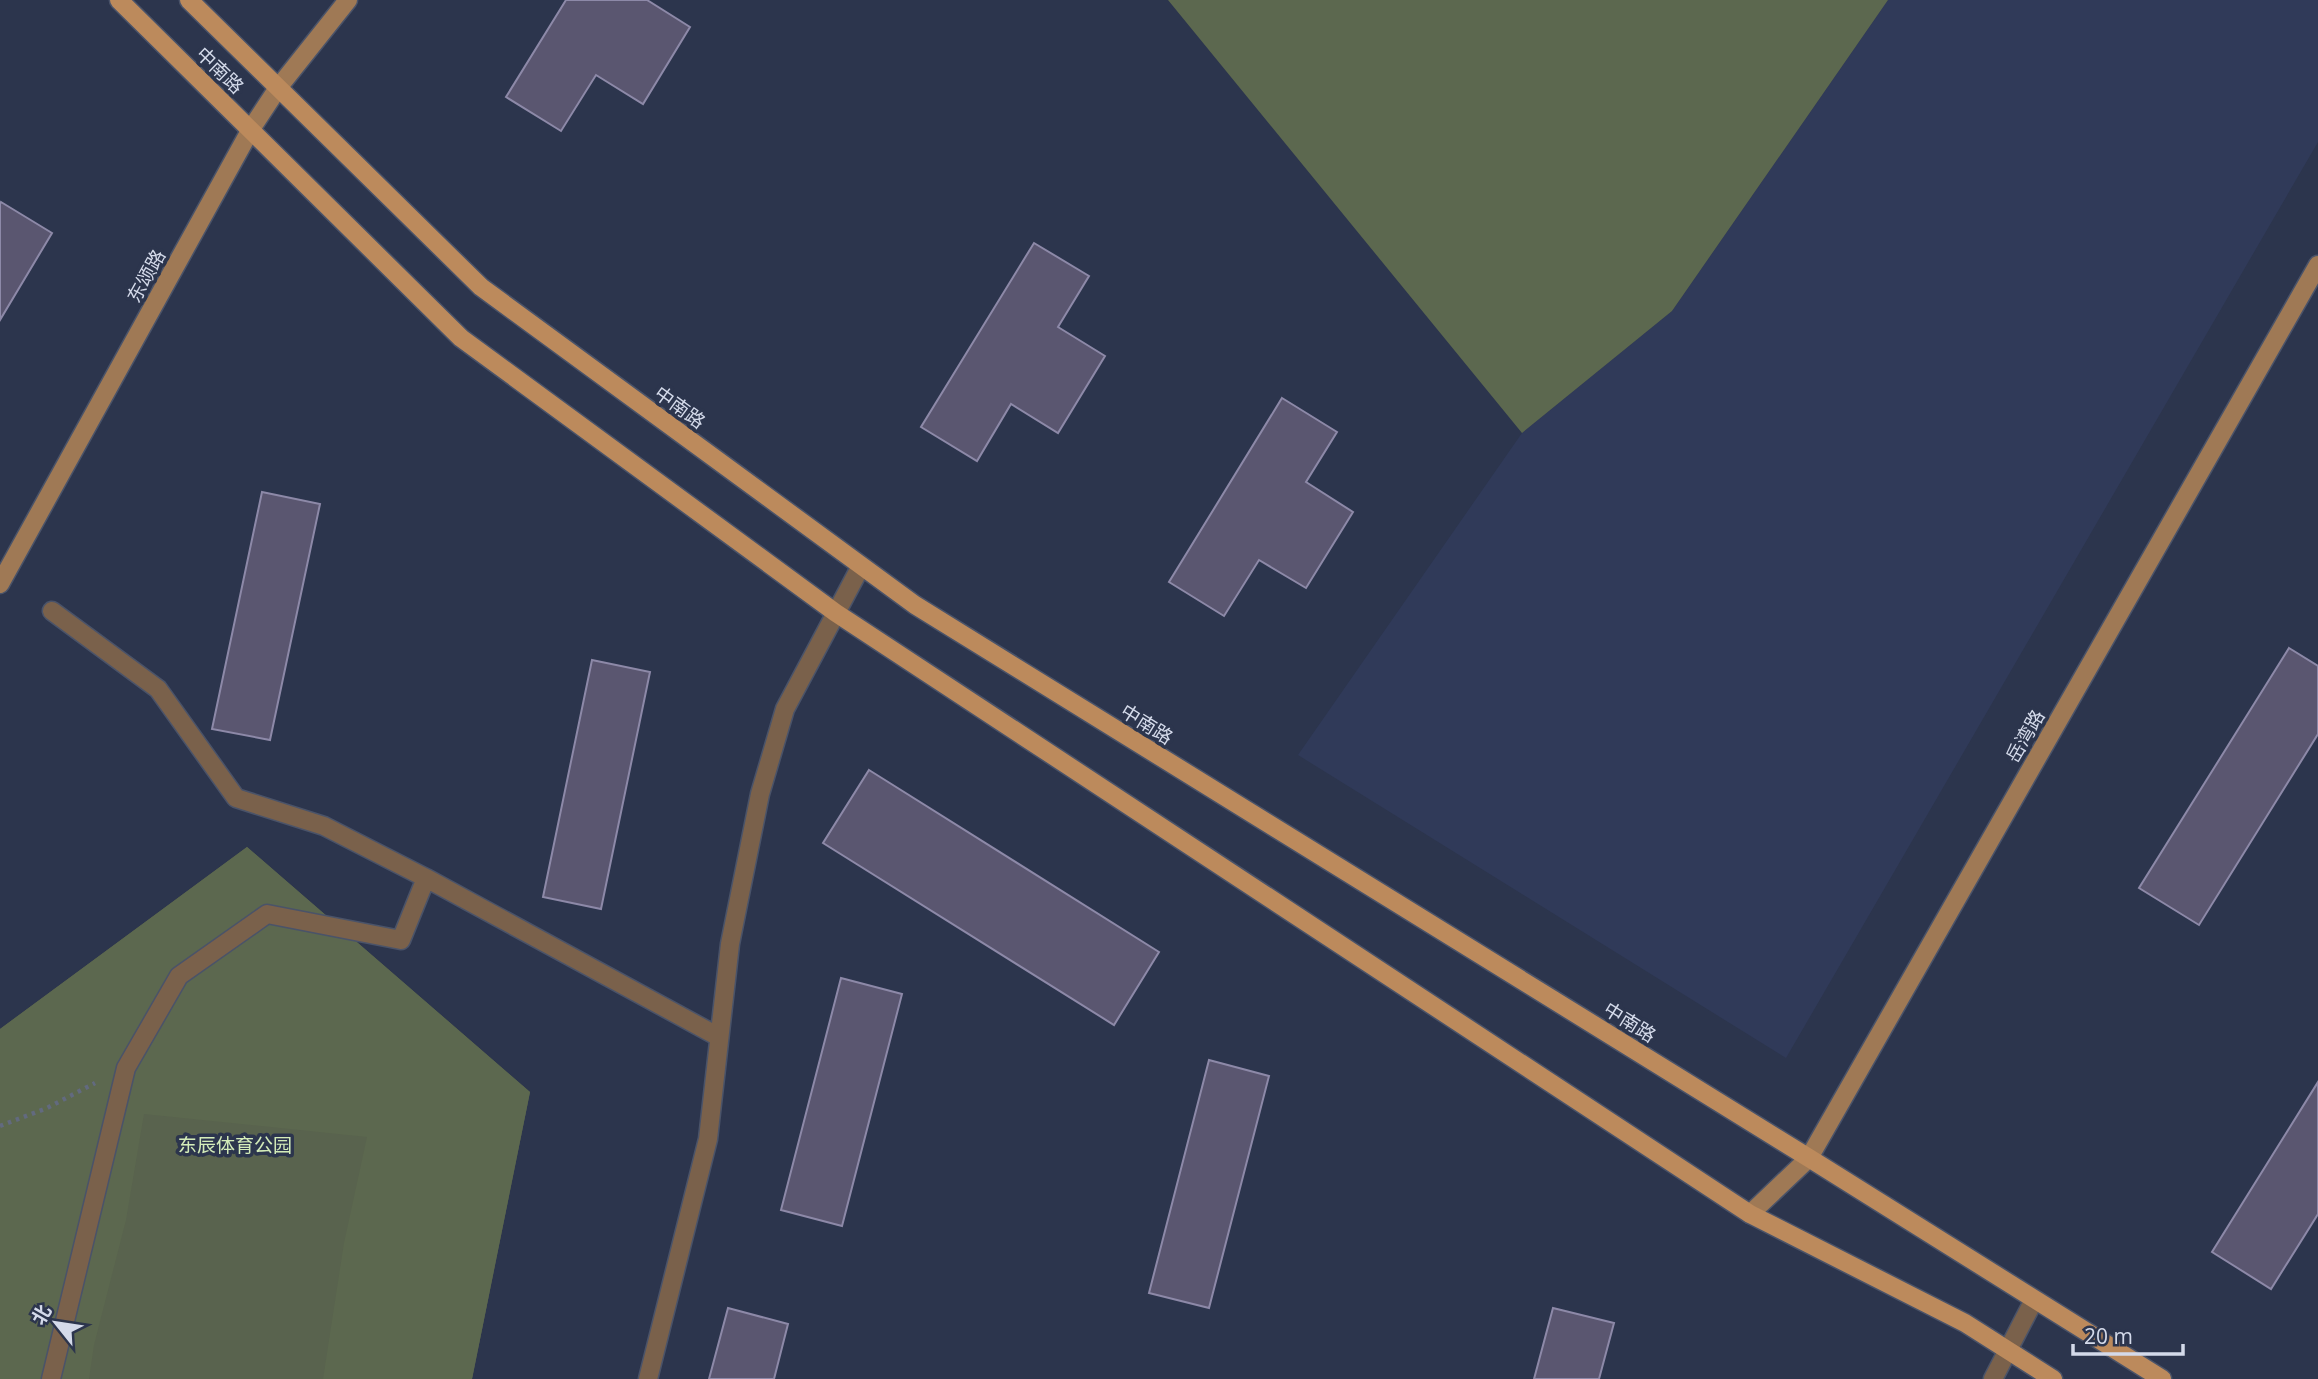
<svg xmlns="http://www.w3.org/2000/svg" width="2318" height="1379" viewBox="0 0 2318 1379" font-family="'Open Sans','Noto Sans SC',sans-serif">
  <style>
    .built { fill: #303a59 }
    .green { fill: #59634e }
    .forest { fill: #5c684f }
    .building { fill: #5a5670; stroke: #8d89a8; stroke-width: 2 }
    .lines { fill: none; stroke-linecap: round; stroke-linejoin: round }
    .lane-casing { stroke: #4a5369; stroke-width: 21 }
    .secondary-casing { stroke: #4a5369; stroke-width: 21 }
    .primary-casing { stroke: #4a5369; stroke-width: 21 }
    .path { stroke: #626a7f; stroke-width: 4.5; stroke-dasharray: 3.5 5; stroke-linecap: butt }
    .lane { stroke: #7a614b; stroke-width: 18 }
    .secondary { stroke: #9f7955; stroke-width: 18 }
    .primary { stroke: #bc8a5c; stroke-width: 18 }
    .labels { text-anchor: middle; stroke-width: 7; stroke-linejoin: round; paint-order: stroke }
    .street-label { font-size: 19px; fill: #d4daea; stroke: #2c354d }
    .park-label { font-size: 19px; fill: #d4ecb9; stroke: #2c354d }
  </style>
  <rect width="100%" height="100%" fill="#2c354d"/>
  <!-- built -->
  <path class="built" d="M1888,0H2318V142L1786,1058L1298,755L1522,433L1672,311Z"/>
  <!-- green -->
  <path class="green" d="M247,847L530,1092L472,1379H0V1029Z"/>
  <!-- forest -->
  <path class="forest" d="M1168,0H1888L1672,311L1522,433Z
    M247,847L530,1092L472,1379H323L344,1243L367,1137L144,1114L126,1220L94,1345L89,1379H0V1029Z"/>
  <!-- building -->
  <path class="building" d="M566,0H647L690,27L643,104L596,75L561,131L506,97Z
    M1,202L52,233L0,320V204Z
    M1034,243L1089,276L1058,327L1105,356L1058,433L1011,404L977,461L921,427Z
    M1282,398L1337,432L1306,482L1353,512L1306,588L1259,560L1224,616L1169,582Z
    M262,492L320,504L270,740L212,729Z
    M2289,648L2318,666V734L2199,925L2139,888Z
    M592,660L650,672L601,909L543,897Z
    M869,770L1159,952L1114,1025L823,843Z
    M841,978L902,994L842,1226L781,1210Z
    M1209,1060L1269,1076L1209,1308L1149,1293Z
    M2318,1082V1214L2271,1289L2212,1252Z
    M728,1308L788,1324L774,1379H709Z
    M1553,1308L1614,1323L1599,1379H1534Z"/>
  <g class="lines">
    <defs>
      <path id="lane" d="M52,611L158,689L236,798L324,826L426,878L719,1037
        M51,1379L126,1068L179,976L267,914L401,940L426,878
        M648,1379L708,1139L730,944L760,794L785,709L861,566
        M1993,1379L2034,1300"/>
      <path id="secondary" d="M0,584L251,129L278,88L348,0
        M1750,1214L1809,1158L2318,265"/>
      <path id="primary" d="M119,0L461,338L836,613L1750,1214L1965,1323L2053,1379
        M189,0L481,287L915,605L1809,1158L2162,1379"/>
    </defs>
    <!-- lane casing -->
    <use href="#lane" class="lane-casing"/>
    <!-- secondary casing -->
    <use href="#secondary" class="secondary-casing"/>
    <!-- primary casing -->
    <use href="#primary" class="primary-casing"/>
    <!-- path -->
    <path class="path" d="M0,1126L47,1108L95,1083"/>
    <!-- lane -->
    <use href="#lane" class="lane"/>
    <!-- secondary -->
    <use href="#secondary" class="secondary"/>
    <!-- primary -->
    <use href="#primary" class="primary"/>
  </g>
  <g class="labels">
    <!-- street labels -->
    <g class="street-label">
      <text transform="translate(220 70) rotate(44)" y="7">中南路</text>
      <text transform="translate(146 276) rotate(-61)" y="7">东颂路</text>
      <text transform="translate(680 407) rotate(36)" y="7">中南路</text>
      <text transform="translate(1147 724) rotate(32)" y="7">中南路</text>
      <text transform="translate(2025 736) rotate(-60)" y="7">岳湾路</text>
      <text transform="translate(1630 1022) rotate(32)" y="7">中南路</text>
    </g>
    <!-- park labels -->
    <g class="park-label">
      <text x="235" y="1152">东辰体育公园</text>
    </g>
  </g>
  <!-- north arrow -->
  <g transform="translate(56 1323) rotate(300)" stroke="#2c354d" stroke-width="5" paint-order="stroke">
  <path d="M0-5L12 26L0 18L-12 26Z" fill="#d4daea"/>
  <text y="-10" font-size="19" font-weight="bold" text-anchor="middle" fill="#d4daea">北</text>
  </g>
  <!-- scale -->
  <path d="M2073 1344v10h110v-10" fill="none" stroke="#d4daea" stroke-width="3.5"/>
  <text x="2084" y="1344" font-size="21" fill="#d4daea" stroke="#2c354d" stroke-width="5" paint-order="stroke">20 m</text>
</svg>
